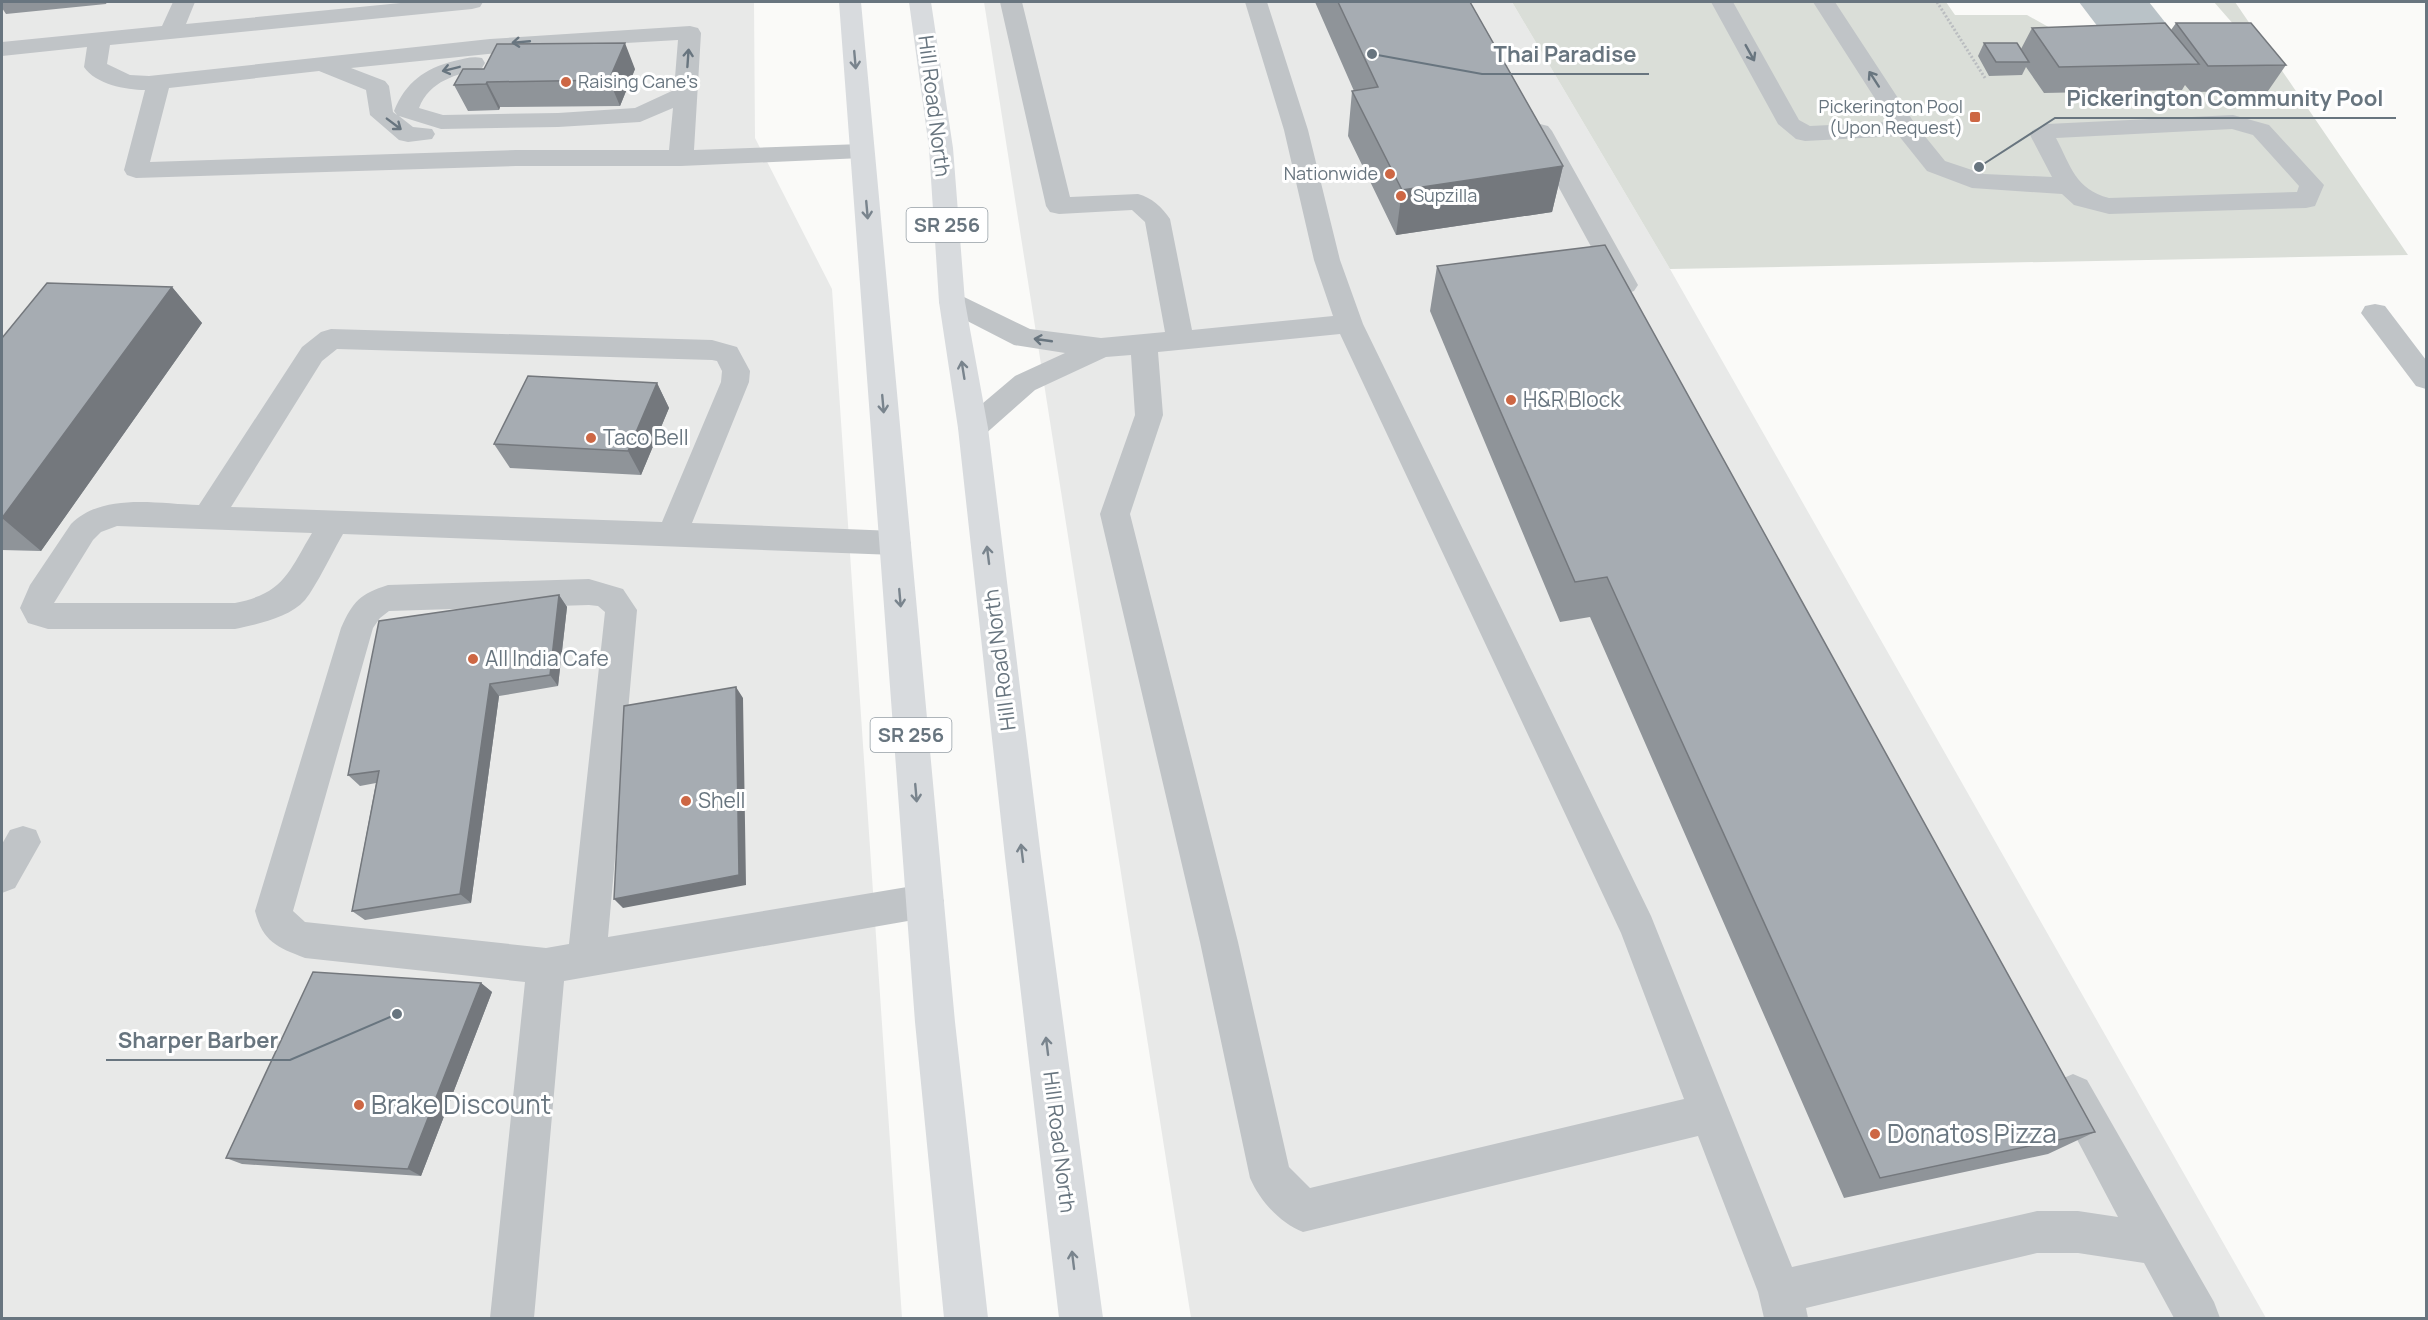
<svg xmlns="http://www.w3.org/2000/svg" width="2428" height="1320" viewBox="0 0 2428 1320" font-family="Manrope,sans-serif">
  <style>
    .built { fill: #e8e9e8 }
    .green { fill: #daded8 }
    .water { fill: #b9c2c7 }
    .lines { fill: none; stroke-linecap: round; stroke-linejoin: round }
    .path { stroke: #babdc0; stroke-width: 3; stroke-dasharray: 2 2; stroke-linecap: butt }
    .minor { fill: #c0c4c7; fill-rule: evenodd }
    .highway { fill: #d8dbde; fill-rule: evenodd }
    .wall { fill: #8f9499 }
    .shaded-wall { fill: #74787d }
    .building { fill: #a6acb2; stroke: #74787d; stroke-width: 1.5 }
    .oneway { stroke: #68757f }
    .oneway2 { stroke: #79848d }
    .poi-dot { fill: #cd6744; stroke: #fff; stroke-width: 2 }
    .labels { text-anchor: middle; stroke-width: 6; stroke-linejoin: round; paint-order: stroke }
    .far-poi-label { font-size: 18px; fill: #68757f; stroke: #fff; text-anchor: start }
    .shield { fill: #fff; stroke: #959ea5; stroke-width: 1.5 }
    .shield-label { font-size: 20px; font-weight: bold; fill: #68757f }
    .street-label { font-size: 21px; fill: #68757f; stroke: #fff }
    .poi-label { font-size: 21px; fill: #68757f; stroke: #fff; text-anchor: start }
    .near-poi-label { font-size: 26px; fill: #68757f; stroke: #fff; text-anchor: start }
    .leader { fill: none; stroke: #68757f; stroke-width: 2 }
    .callout-dot { fill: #68757f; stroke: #fff; stroke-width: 2 }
    .callout-label { font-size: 22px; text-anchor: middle; font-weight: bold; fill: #68757f; stroke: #fff; stroke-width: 6; stroke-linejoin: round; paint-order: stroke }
  </style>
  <rect width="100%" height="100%" fill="#fafaf8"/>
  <!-- built -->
  <path class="built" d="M2,2H778L754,3L755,138L832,289L902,1318H2Z
    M984,2H1512L1670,269L2266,1318H1191Z"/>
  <!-- green -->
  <path class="green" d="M1512,2H1946L1955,15H2027L2061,34L2255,49L2214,2H2235L2408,255L1670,269Z"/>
  <!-- water -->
  <path class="water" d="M2079,2H2149L2168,26L2098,27Z"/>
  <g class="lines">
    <!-- path -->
    <path class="path" d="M1937,2L1985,78"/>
    <!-- minor -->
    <path class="minor" d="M173,2H195L186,24L411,2H483L480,7L472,9L110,45L107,64L130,75L149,76L490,39L690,26L698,28L701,33L694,150L862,144L871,146L874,151L871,156L862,158L681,166H516L136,178L127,175L124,170L145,90C126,90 95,84 84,67L87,47L2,56V42L162,26ZM678,40L674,90L635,108L558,113L443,115L419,108C430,80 456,75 482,68L485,63L482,58C472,56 464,59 454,61C424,69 406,82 394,111L397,115L393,112L389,86L385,81L351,68L557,47ZM319,71L366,90L370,115L399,140L408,142L432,139L435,134L432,129L413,127L399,116L441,129L558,127L640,122L673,108L669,150H516L150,162L169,88Z
      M1000,2H1022L1070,197L1138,194C1151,197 1163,208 1170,219L1192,330L1333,316L1314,260L1284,130L1245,2H1267L1308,130L1340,260L1363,324L1651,916L1792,1267L2037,1211H2078L2118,1217L2053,1094L2059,1080L2073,1074L2087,1080L2214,1302L2220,1318H2174L2144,1263L2078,1253H2037L1806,1308L1808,1318H1764L1758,1292L1698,1136L1303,1232C1280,1223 1260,1201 1250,1178L1200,942L1100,514L1135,415L1131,355L1106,357L1035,390L983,436L973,439L963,436L958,428L963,420L1015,376L1065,353L1014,345L942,308L939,302L942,296L952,293L962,296L1030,329L1101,338L1165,332L1145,222L1132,210L1059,214L1050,212L1046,206ZM1340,334L1621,933L1684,1099L1310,1188L1289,1167L1238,942L1130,514L1163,415L1158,352Z
      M1711,2H1733L1799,120L1810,126L1890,122L1813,2H1835L1915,124L1945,161L1984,174L2052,177L2030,135L2033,130L2047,124L2233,115L2269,125L2324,185L2315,206L2306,208L2109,214L2074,205L2062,194L1972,188L1927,171L1899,136L1805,141L1796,139L1778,124ZM2232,129L2253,135L2299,186L2297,192L2109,198C2075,189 2071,166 2056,138Z
      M1540,124L1548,126L1552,131L1638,285L1634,291L1625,294L1616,291L1612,285L1528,131L1532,126Z
      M2375,304L2385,306L2426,360V389L2416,386L2361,313L2365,306Z
      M331,329L712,340L737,347L750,371L749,382L692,523L895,531L906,534L911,543L906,552L895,555L343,534C333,551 316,587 305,600C289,618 257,624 235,629H48L28,623L20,608L30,585L71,524C103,492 158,504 199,505L302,347L321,332ZM337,349L712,360L717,361L722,371L721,382L662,522L231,507L322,361ZM117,526L312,533C288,573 284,593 235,603H54L93,540L101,532Z
      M589,579L623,589L637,610L608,937L925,884L938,889L944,901L938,913L925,918L564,981L534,1318H490L525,982L305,958C277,947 263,942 255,911L341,628C353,601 360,594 388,585ZM589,605L598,606L605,612L569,944L546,948L305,922L293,911L373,628L380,618L389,611Z
      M23,826L36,830L41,842L15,888L2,893V844L10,830Z"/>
    <!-- highway -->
    <path class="highway" d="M839,2H861L955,1022L988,1318H944L915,1022Z
      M909,2H931L953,148L965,302L988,428L1041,857L1103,1318H1059L1005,857L958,428L939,302L929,148Z"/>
  </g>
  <!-- wall -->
  <path class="wall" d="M2,2H107L106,4L6,14L2,8Z
    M1315,2H1470L1563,166L1552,212L1396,235L1348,136L1352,91H1354Z
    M2176,23L2286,65L2268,91L2191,92L2185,85L2182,90L2044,93L2026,67L2022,75L1989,76L1978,56L1984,43L2021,49L2032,28L2171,30Z
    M635,69L620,106L500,107L499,110L468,111L454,85Z
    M1437,266L2095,1132L2048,1154L1844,1198L1590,617L1560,622L1430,311Z
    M172,287L202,323L41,551L2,550V338Z
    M657,383L669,408L641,475L510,468L494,444Z
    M559,595L567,607L558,686L499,696L471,903L365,920L352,911L376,783L360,786L348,775Z
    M481,983L492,992L421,1176L242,1164L226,1158Z"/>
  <!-- shaded-wall -->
  <path class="shaded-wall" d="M625,43L635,69L620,106L609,80Z
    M487,82L500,107L499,110L486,84Z
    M1563,166L1552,212L1396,235L1402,190Z
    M172,287L202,323L41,551L2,518Z
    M657,383L669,408L641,475L628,451Z
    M559,595L567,607L558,686L550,675Z
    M490,684L499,696L471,903L460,894Z
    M736,687L743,698L746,885L623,908L614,899Z
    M481,983L492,992L421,1176L408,1169Z"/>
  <!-- building -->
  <path class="building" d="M1338,2H1470L1563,166L1402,190L1352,91L1378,87Z
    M2165,23L2199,64L2059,67L2032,28Z
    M2176,23H2251L2286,65L2208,66Z
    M625,43L609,80L487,82L486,84L454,85L463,69H484L497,44Z
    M1984,43H2017L2029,62H1996Z
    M1605,245L2095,1132L1880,1178L1607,577L1575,582L1437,266Z
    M47,283L172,287L2,518V338Z
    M528,376L657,383L628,451L494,444Z
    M559,595L550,675L490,684L460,894L352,911L379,771L348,775L379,621Z
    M736,687L739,875L614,899L624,706Z
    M313,972L481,983L408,1169L226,1158Z"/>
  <!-- one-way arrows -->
  <defs><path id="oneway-shaft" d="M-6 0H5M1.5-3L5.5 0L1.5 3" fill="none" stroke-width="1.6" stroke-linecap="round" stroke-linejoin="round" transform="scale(1.5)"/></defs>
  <g class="oneway">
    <use href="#oneway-shaft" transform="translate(521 42) rotate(175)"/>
    <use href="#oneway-shaft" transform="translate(1750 53) rotate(61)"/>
    <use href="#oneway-shaft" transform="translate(688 58) rotate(-86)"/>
    <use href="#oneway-shaft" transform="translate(451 69) rotate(166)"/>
    <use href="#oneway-shaft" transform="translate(1874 79) rotate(-123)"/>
    <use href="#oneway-shaft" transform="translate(394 124) rotate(37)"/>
    <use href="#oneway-shaft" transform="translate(1043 340) rotate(-172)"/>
  </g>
  <g class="oneway2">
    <use href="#oneway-shaft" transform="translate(855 60) rotate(85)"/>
    <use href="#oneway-shaft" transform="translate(867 210) rotate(85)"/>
    <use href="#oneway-shaft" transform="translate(963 370) rotate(-99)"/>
    <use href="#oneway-shaft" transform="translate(883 404) rotate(85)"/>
    <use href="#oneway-shaft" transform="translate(988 555) rotate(-97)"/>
    <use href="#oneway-shaft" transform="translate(900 598) rotate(85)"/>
    <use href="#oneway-shaft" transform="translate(916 793) rotate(85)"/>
    <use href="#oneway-shaft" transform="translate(1022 853) rotate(-97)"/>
    <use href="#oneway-shaft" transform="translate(1047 1046) rotate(-97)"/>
    <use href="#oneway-shaft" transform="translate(1073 1260) rotate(-97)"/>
  </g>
  <!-- markers -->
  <g class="poi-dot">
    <circle cx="566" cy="82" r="6"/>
    <rect x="1969" y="111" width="12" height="12" rx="3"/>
    <circle cx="1390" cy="174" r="6"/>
    <circle cx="1401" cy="196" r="6"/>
    <circle cx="1511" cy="400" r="6"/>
    <circle cx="591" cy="438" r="6"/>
    <circle cx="473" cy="659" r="6"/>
    <circle cx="686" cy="801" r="6"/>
    <circle cx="359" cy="1105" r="6"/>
    <circle cx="1875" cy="1134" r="6"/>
  </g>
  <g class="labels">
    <!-- far-poi labels -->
    <g class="far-poi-label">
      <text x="578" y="88">Raising Cane's</text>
      <text x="1963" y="113" text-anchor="end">Pickerington Pool<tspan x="1963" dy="21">(Upon Request)</tspan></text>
      <text x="1378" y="180" text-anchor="end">Nationwide</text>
      <text x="1413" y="202">Supzilla</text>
    </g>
    <!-- shield labels -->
    <g class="shield">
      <rect x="906.5" y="208" width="81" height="34" rx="4.5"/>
      <rect x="870.5" y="718" width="81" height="34" rx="4.5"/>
    </g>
    <g class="shield-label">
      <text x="947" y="232">SR 256</text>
      <text x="911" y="742">SR 256</text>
    </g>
    <!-- street labels -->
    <g class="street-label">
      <text transform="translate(934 106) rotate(83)" y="7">Hill Road North</text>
      <text transform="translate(1000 660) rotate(-97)" y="7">Hill Road North</text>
      <text transform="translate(1059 1142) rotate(83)" y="7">Hill Road North</text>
    </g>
    <!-- poi labels -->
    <g class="poi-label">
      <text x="1523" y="407">H&amp;R Block</text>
      <text x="603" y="445">Taco Bell</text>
      <text x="485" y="666">All India Cafe</text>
      <text x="698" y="808">Shell</text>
    </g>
    <!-- near-poi labels -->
    <g class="near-poi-label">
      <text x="371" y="1114">Brake Discount</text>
      <text x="1887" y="1143">Donatos Pizza</text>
    </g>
  </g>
  <!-- callouts -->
  <path class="leader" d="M1372 54L1482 74H1649M1979 167L2055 118H2396M397 1014L290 1060H106"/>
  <g class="callout-dot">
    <circle cx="1372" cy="54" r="6"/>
    <circle cx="1979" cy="167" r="6"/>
    <circle cx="397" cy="1014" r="6"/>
  </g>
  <g class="callout-label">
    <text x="1565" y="62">Thai Paradise</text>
    <text x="2225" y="106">Pickerington Community Pool</text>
    <text x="198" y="1048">Sharper Barber</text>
  </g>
  <!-- border -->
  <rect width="2428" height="1320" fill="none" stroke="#68757f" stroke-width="6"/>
</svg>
